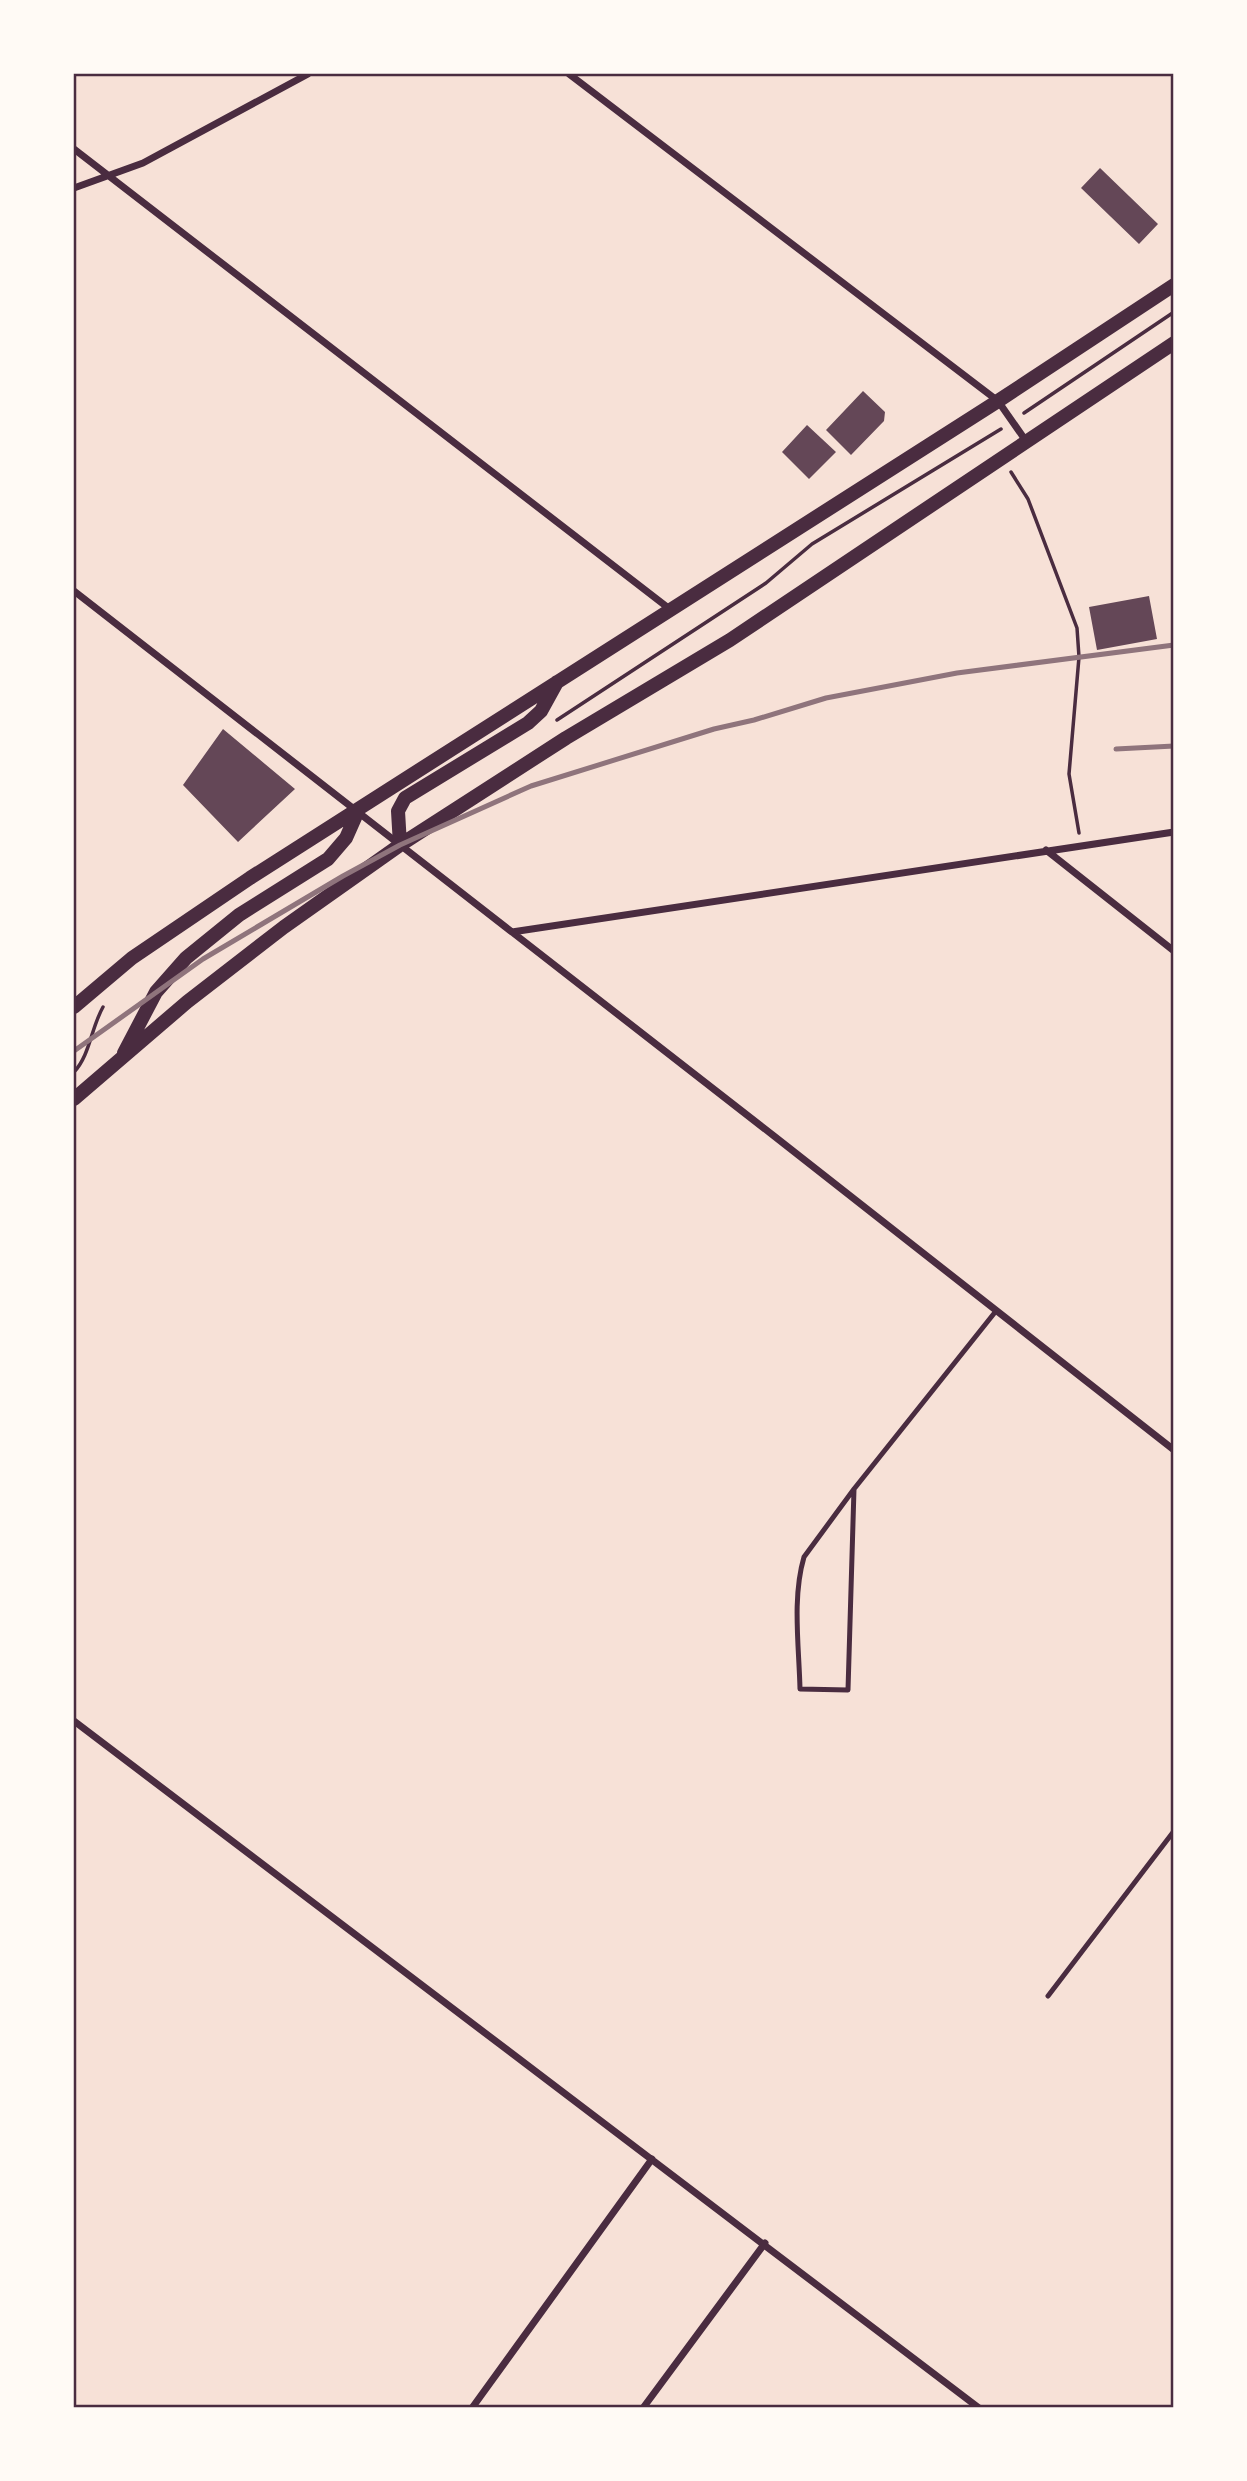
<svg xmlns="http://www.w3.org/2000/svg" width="1247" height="2481" viewBox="0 0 1247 2481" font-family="Manrope,sans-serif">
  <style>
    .building { fill: #644757 }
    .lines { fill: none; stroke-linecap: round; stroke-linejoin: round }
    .path { stroke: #4a2c40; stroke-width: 3.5 }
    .service { stroke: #4a2c40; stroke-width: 5 }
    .minor { stroke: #4a2c40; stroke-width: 7 }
    .secondary { stroke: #4a2c40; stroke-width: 14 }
    .rail { stroke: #8f747c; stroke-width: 5 }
    .neatline { fill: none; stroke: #4a2c40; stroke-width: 2.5 }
  </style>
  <rect width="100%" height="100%" fill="#f7e1d7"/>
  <!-- building -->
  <path class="building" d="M1100,168L1158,224L1139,244L1081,188Z
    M863,391L885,412L884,421L851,455L826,430Z
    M807,425L836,452L809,479L782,452Z
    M1149,596L1157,639L1097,650L1089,607Z
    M223,729L295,789L238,842L183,785Z"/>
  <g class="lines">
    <!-- path -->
    <path class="path" d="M1024,413L1174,312
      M1011,472L1028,499L1077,628L1079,657L1069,774L1079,833
      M557,720L766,583L812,544L1001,429
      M74,1072C90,1055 91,1028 103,1007"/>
    <!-- service -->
    <path class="service" d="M854,1489L804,1557C792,1598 799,1646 800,1689L848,1690L854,1489L996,1311
      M1048,1996L1174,1831"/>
    <!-- minor -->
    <path class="minor" d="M569,74L998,401L1026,441
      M74,149L671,610
      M74,188L143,163L308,74
      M74,591L774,1136L1174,1450
      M1046,850L1174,951
      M512,932L1174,832
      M74,1721L979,2408
      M472,2408L652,2159
      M643,2408L765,2243"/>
    <!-- secondary -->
    <path class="secondary" d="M400,845L398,811L405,798L528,723L541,711L557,682
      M74,1007L132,958L250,878L998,401L1174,285
      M124,1053L156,992L186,958L239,915L328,859L346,838L358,811
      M74,1099L187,1002L284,927L400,845L566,738L730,640L1174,343"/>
    <!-- rail -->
    <path class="rail" d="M1116,749L1174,746
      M74,1051L203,959L343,876L400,845L531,786L714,729L754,720L826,698L957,673L1174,645"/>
  </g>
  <!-- border -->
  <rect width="1247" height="2481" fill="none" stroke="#fffaf5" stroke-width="150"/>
  <rect x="75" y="75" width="1097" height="2331" class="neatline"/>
</svg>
